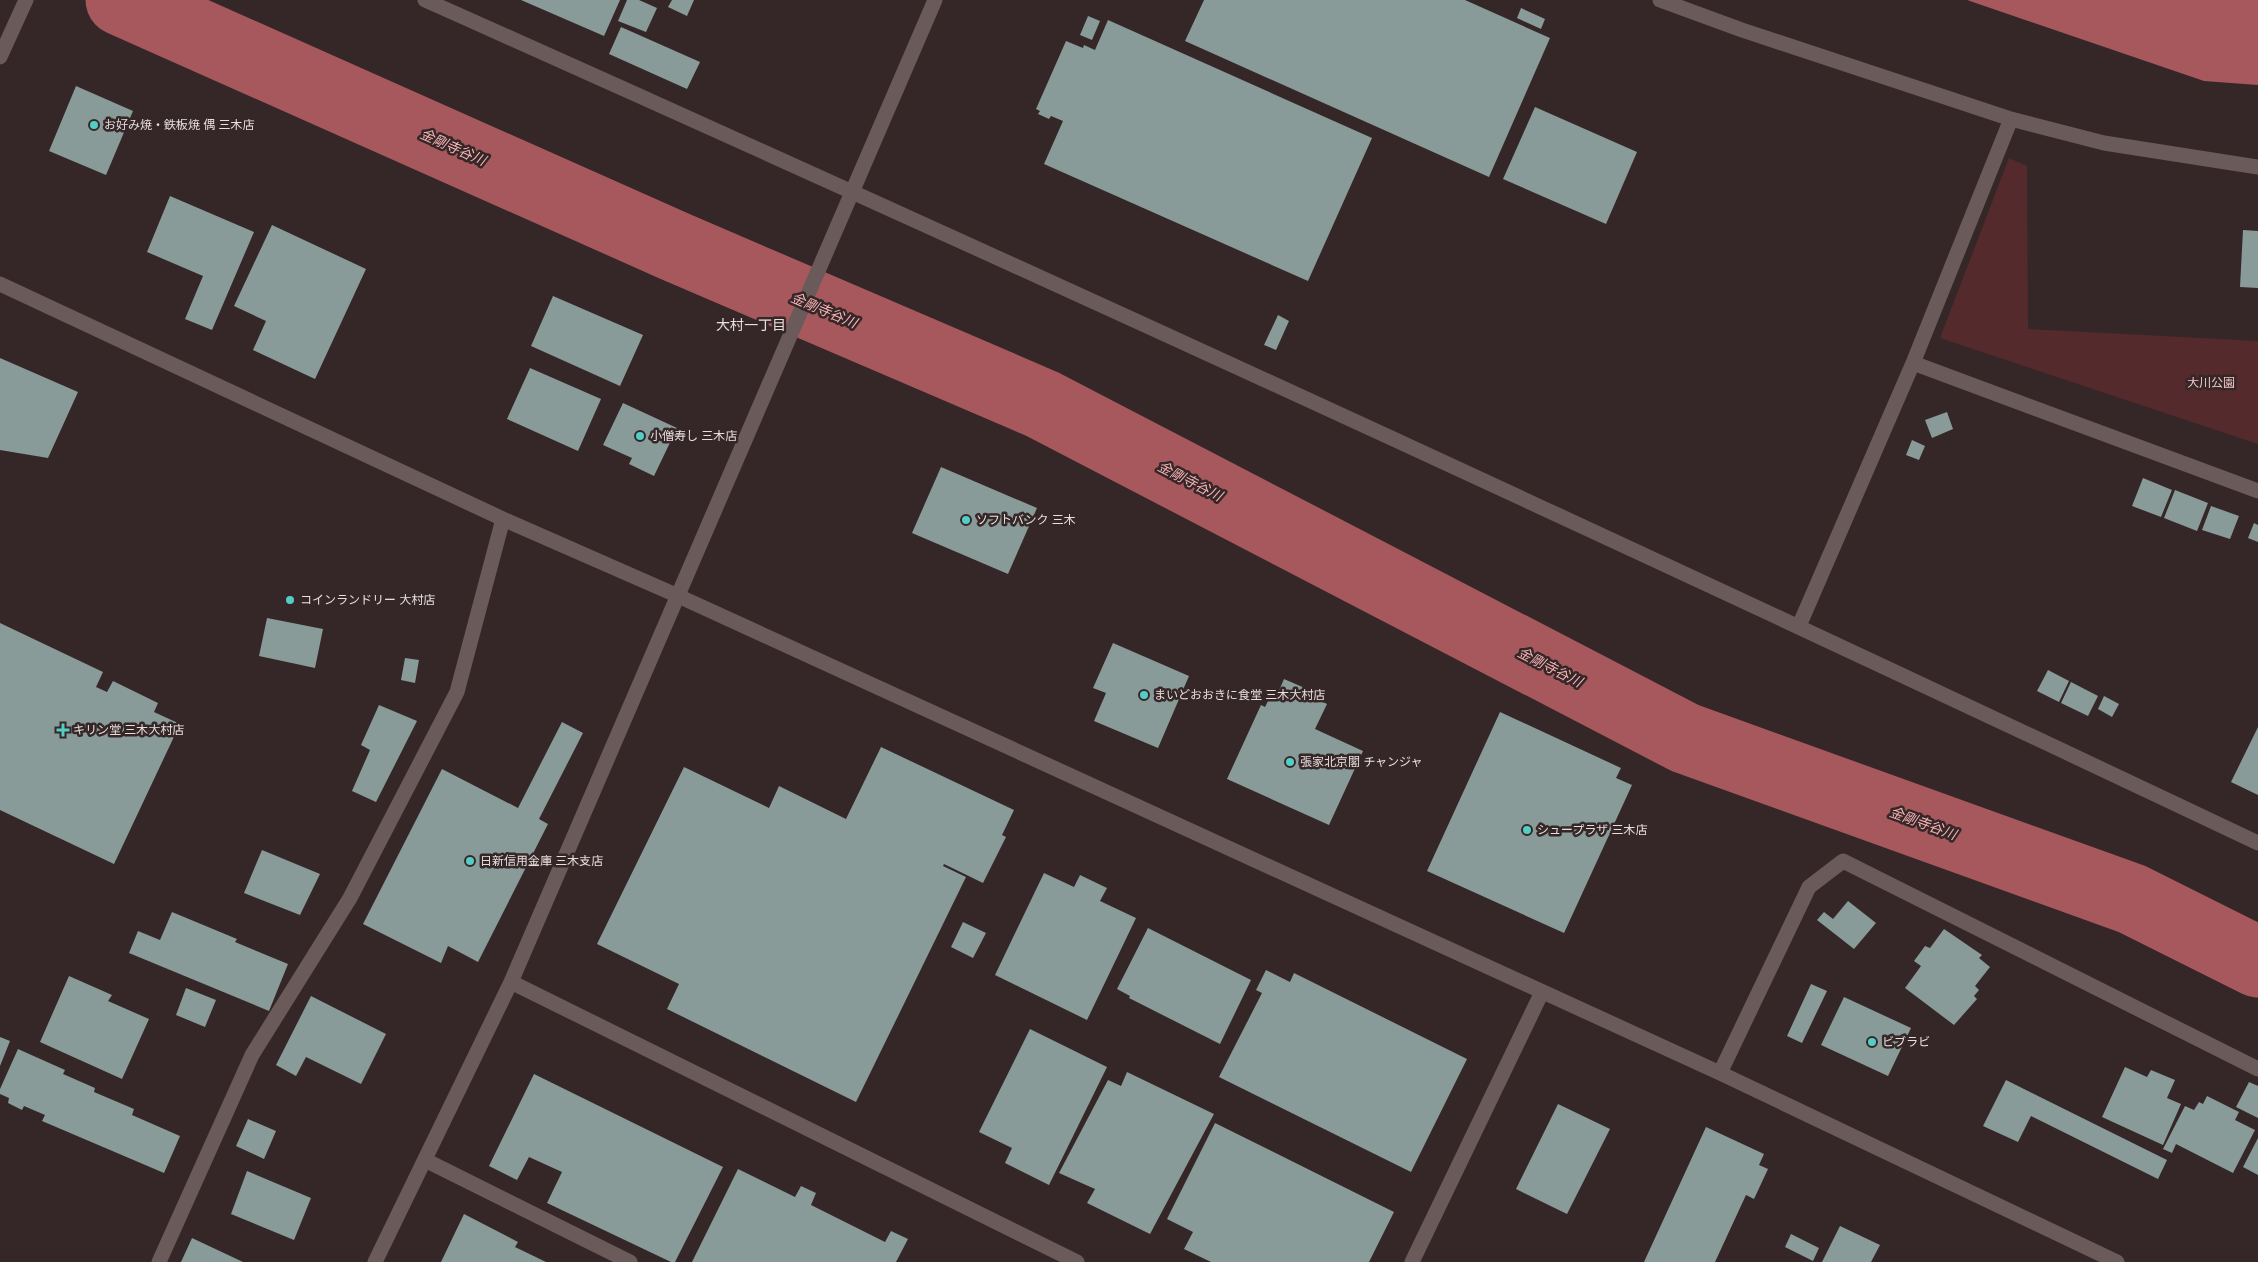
<svg xmlns="http://www.w3.org/2000/svg" width="2258" height="1262" viewBox="0 0 2258 1262" font-family="Poppins,'Noto Sans JP',sans-serif">
  <style>
    .green { fill: #552a2d }
    .water { fill: #a7585d }
    .lines { fill: none; stroke-linecap: round; stroke-linejoin: round }
    .river { stroke: #a7585d; stroke-width: 71 }
    .building { fill: #889b99 }
    .minor { stroke: #6a5a5a; stroke-width: 15 }
    .poi-dot { fill: #54cdc6; stroke: #352727; stroke-width: 2 }
    .labels { text-anchor: middle; stroke-width: 5; stroke-linejoin: round; paint-order: stroke }
    .poi-label { font-size: 12px; fill: #e8dede; stroke: #352727; text-anchor: start }
    .park-label { font-size: 12px; fill: #f5c6c7; stroke: #352727 }
    .water-label { font-size: 14px; font-style: italic; fill: #f8b3b6; stroke: #352727 }
    .neighbourhood-label { font-size: 14px; fill: #e8dede; stroke: #352727 }
  </style>
  <rect width="100%" height="100%" fill="#352727"/>
  <!-- green -->
  <path class="green" d="M2009,158L2027,166L2028,329L2258,341V444L1940,338Z"/>
  <!-- water -->
  <path class="water" d="M1967,0H2258V85L2204,81Z"/>
  <g class="lines">
    <!-- river -->
    <path class="river" d="M121,0L674,246L1042,404L1685,738L2132,899L2258,962"/>
  </g>
  <!-- building -->
  <path class="building" d="M521,0H620L604,36Z
    M627,0H639L657,8L646,32L618,21Z
    M672,0H694L687,16L668,7Z
    M1204,0H1465L1550,38L1489,177L1185,41Z
    M1521,8L1545,19L1541,29L1517,18Z
    M1088,16L1100,21L1092,40L1080,35Z
    M1108,20L1372,138L1308,281L1044,164L1063,121L1051,116L1049,119L1038,114L1040,111L1036,109L1066,41L1083,48L1084,45L1095,50Z
    M621,27L700,62L687,89L609,54Z
    M76,86L133,111L106,175L49,151Z
    M1535,107L1637,152L1606,224L1503,179Z
    M170,196L254,232L212,330L185,319L203,276L147,252Z
    M272,225L366,269L315,379L253,350L266,321L234,306Z
    M2243,230L2258,231V288L2240,287Z
    M553,296L643,335L620,386L531,346Z
    M1278,315L1289,321L1276,350L1264,345Z
    M0,358L78,392L48,458L0,450Z
    M530,368L601,399L578,451L507,419Z
    M623,403L677,428L654,476L629,464L632,458L603,445Z
    M1947,412L1953,429L1932,438L1925,420Z
    M1912,440L1925,446L1919,460L1906,455Z
    M941,467L1037,508L1008,574L912,533Z
    M2143,478L2172,490L2161,517L2132,506Z
    M2175,490L2208,503L2197,531L2164,518Z
    M2211,506L2239,516L2230,539L2202,530Z
    M2254,523L2258,525V542L2248,538Z
    M267,618L323,629L315,668L259,656Z
    M0,623L103,672L96,687L107,692L113,681L158,703L154,712L180,724L114,864L0,810Z
    M1113,643L1189,676L1158,748L1094,721L1106,693L1093,688Z
    M405,658L419,660L415,683L401,680Z
    M2048,670L2069,681L2059,702L2037,691Z
    M1284,679L1321,695L1319,700L1327,704L1315,729L1363,751L1329,825L1227,779L1261,705L1265,707L1273,691L1278,693Z
    M2071,682L2098,696L2088,716L2061,703Z
    M2104,696L2119,704L2112,717L2098,709Z
    M379,705L417,721L376,802L352,791L370,750L361,745Z
    M1500,712L1621,768L1616,778L1632,785L1564,933L1427,871Z
    M562,722L583,733L539,819L548,824L478,962L448,946L441,963L363,924L442,769L518,808Z
    M2258,727V795L2231,782Z
    M881,747L1014,810L1002,835L1006,837L983,883L944,864L943,866L966,877L856,1102L667,1009L679,984L597,944L684,767L769,808L779,786L846,819Z
    M262,850L320,874L300,915L244,893Z
    M1044,873L1074,887L1080,875L1107,888L1100,901L1136,918L1087,1020L995,975Z
    M1848,901L1876,923L1854,949L1817,920L1824,912L1833,919Z
    M172,912L237,939L235,942L288,964L269,1011L129,953L138,931L160,940Z
    M963,922L986,933L973,958L951,947Z
    M1148,928L1251,980L1220,1044L1129,998L1130,996L1117,989Z
    M1944,929L1982,955L1979,958L1990,967L1975,986L1979,990L1974,996L1977,999L1954,1025L1905,988L1921,966L1914,961L1925,946L1930,948Z
    M1266,970L1290,982L1294,973L1467,1059L1411,1172L1219,1077L1262,993L1256,990Z
    M69,976L112,995L108,1001L149,1019L122,1079L40,1042Z
    M1811,984L1827,991L1802,1043L1787,1036Z
    M186,988L216,1000L205,1027L176,1015Z
    M311,996L386,1034L361,1084L306,1057L296,1076L276,1065Z
    M1844,997L1911,1028L1888,1076L1821,1045Z
    M1030,1029L1107,1067L1049,1185L1005,1163L1012,1148L979,1132Z
    M0,1037L10,1041L0,1066Z
    M18,1049L65,1070L63,1074L95,1088L94,1092L134,1109L132,1115L180,1136L164,1173L42,1121L45,1115L24,1106L22,1110L8,1103L9,1098L0,1094V1089Z
    M2125,1067L2147,1077L2151,1070L2175,1080L2167,1098L2181,1104L2163,1145L2102,1117Z
    M1127,1072L1214,1114L1150,1234L1087,1203L1095,1189L1059,1173L1108,1080L1121,1086Z
    M534,1074L723,1167L675,1262H671L547,1203L562,1172L529,1157L517,1180L489,1166Z
    M2006,1080L2167,1160L2158,1179L2031,1116L2018,1142L1983,1126Z
    M2249,1082L2258,1086V1118L2236,1107Z
    M2207,1096L2239,1112L2235,1120L2255,1130L2233,1173L2176,1144L2172,1153L2163,1149L2185,1106L2194,1110L2199,1102L2203,1104Z
    M1558,1104L1610,1129L1567,1214L1516,1189Z
    M248,1119L276,1131L264,1159L236,1146Z
    M1215,1123L1394,1212L1369,1262H1211L1184,1249L1193,1232L1167,1219Z
    M1706,1127L1764,1154L1759,1165L1768,1169L1754,1199L1746,1195L1715,1262H1644Z
    M2258,1138V1175L2243,1167Z
    M738,1169L795,1197L801,1186L816,1193L811,1205L885,1242L891,1231L908,1239L896,1262H692Z
    M247,1171L311,1198L294,1240L231,1214Z
    M464,1214L518,1242L515,1247L546,1262H441Z
    M1840,1226L1880,1245L1871,1262H1822Z
    M1791,1234L1819,1248L1813,1261L1785,1247Z
    M192,1238L243,1262H181Z"/>
  <g class="lines">
    <!-- minor -->
    <path class="minor" d="M425,0C1039,274 1650,555 2258,843
      M1660,0L1742,30L2011,119L2104,143L2258,167
      M0,57L26,0
      M0,284L503,519L676,595L1720,1073L2117,1262
      M1913,363L2258,491
      M1799,626L1913,363L2011,119
      M511,982L1077,1262
      M1720,1073L1809,887L1843,861L2258,1069
      M425,1160L630,1262
      M159,1262L252,1055L350,898L457,692L503,519
      M375,1262L511,982L935,0
      M1412,1262L1542,992"/>
  </g>
  <!-- markers -->
  <g class="poi-dot">
    <circle cx="94" cy="125" r="5"/>
    <circle cx="640" cy="436" r="5"/>
    <circle cx="966" cy="520" r="5"/>
    <circle cx="290" cy="600" r="5"/>
    <circle cx="1144" cy="695" r="5"/>
    <path d="M60.5 722.5h5v5h5v5h-5v5h-5v-5h-5v-5h5z"/>
    <circle cx="1290" cy="762" r="5"/>
    <circle cx="1527" cy="830" r="5"/>
    <circle cx="470" cy="861" r="5"/>
    <circle cx="1872" cy="1042" r="5"/>
  </g>
  <g class="labels">
    <!-- poi labels -->
    <g class="poi-label">
      <text x="104" y="129">お好み焼・鉄板焼 偶 三木店</text>
      <text x="650" y="440">小僧寿し 三木店</text>
      <text x="976" y="524">ソフトバンク 三木</text>
      <text x="300" y="604">コインランドリー 大村店</text>
      <text x="1154" y="699">まいどおおきに食堂 三木大村店</text>
      <text x="73" y="734">キリン堂 三木大村店</text>
      <text x="1300" y="766">張家北京閣 チャンジャ</text>
      <text x="1537" y="834">シュープラザ 三木店</text>
      <text x="480" y="865">日新信用金庫 三木支店</text>
      <text x="1882" y="1046">ビブラビ</text>
    </g>
    <!-- park labels -->
    <g class="park-label">
      <text x="2211" y="387">大川公園</text>
    </g>
    <!-- water labels -->
    <g class="water-label">
      <text transform="translate(453 147) rotate(24)" y="5">金剛寺谷川</text>
      <text transform="translate(824 310) rotate(23)" y="5">金剛寺谷川</text>
      <text transform="translate(1190 481) rotate(27)" y="5">金剛寺谷川</text>
      <text transform="translate(1550 667) rotate(27)" y="5">金剛寺谷川</text>
      <text transform="translate(1923 823) rotate(20)" y="5">金剛寺谷川</text>
    </g>
    <!-- neighbourhood labels -->
    <g class="neighbourhood-label">
      <text x="751" y="330">大村一丁目</text>
    </g>
  </g>
</svg>
